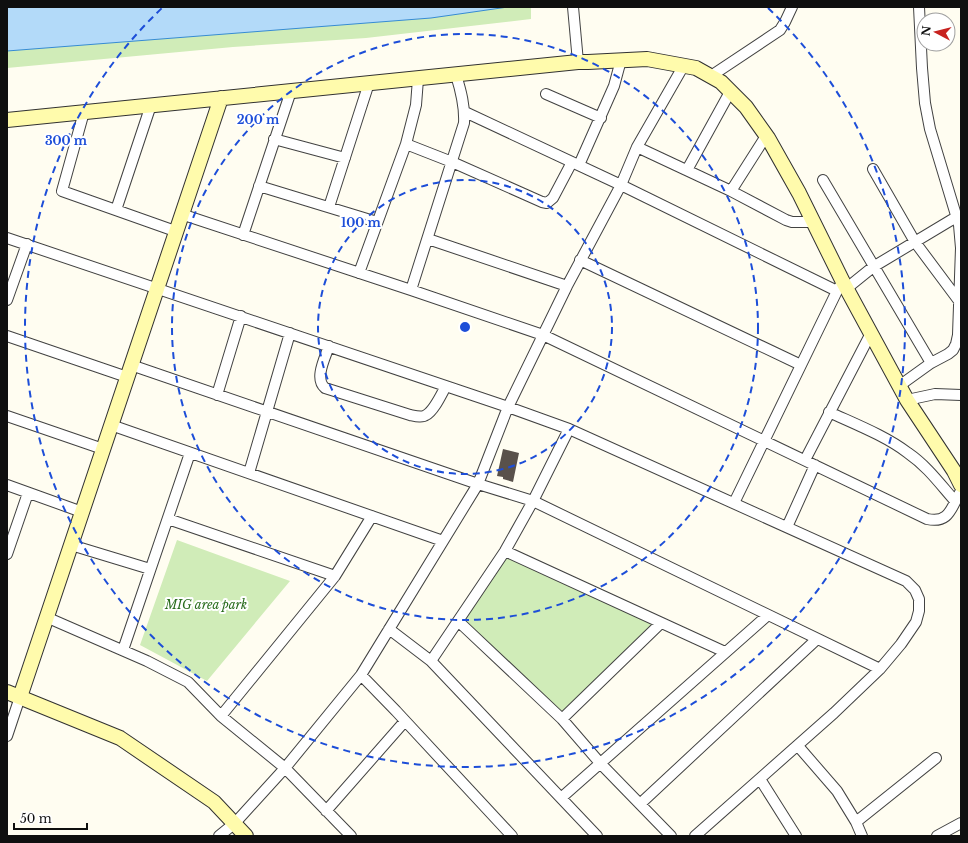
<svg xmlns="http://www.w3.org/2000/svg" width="968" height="843" viewBox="0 0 968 843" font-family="'Libre Baskerville',serif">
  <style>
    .green { fill: #d0ecb8 }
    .water { fill: #b3daf9; stroke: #368bd4 }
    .building { fill: #59514b }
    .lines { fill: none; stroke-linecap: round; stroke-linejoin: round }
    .street-casing { stroke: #424242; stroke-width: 12 }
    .secondary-casing { stroke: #313131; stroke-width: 16 }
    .street { stroke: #fff; stroke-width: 10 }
    .secondary { stroke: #fffbac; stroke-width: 14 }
    .ring { fill: none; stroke: #1d4ed8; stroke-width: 2; stroke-dasharray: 7 5 }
    .labels { text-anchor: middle; stroke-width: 4; stroke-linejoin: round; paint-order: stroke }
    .park-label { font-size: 12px; font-style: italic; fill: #276b1b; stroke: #fff }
    .centre { fill: #1d4ed8; stroke: #fff; stroke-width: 2 }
    .ring-label { font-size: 12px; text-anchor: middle; font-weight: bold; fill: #1d4ed8; stroke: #fff; stroke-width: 4; stroke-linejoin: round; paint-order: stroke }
  </style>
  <rect width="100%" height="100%" fill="#fffdf1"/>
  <!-- green -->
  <path class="green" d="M7,7H531V19L366,38L233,47L7,68Z
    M177,540L290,581L207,681L140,645Z
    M505,551L661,623L562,719L458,621Z"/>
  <!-- water -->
  <path class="water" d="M7,7H508L431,18L7,51Z"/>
  <!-- building -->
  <path class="building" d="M503,449L519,453L513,482L503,479V477L497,476Z"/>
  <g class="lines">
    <defs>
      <path id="street" d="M573,7L578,62
        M711,76L780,30L785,22L792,7
        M546,94L601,118
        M84,112L62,191L175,231
        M465,112L621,185L837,291
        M274,139L345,158
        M406,144L452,162L542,202L547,203L553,198L572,162
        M637,147L731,191L786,220L792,222H814
        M579,165L614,86L621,60
        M873,169L915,242L959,301
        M687,170L730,92
        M823,180L931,363
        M259,186L377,222
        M731,191L766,136
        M329,207L369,83
        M116,210L151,105
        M181,214L411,290L543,335L927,519C950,524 951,507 961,491
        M243,235L291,91
        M7,238L508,407L569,429L906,581L915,590L919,599V611L916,622L901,644L880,669L834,713L695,836
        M428,239L567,286
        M580,260L801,365
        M359,273L406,144L416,105L418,79
        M847,288L873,267L958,216
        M411,290L464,123C465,106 461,91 456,75
        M7,300L27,244
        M7,336L127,377
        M329,346C325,358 314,379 325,388L410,415C415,416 422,418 426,415C434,411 442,393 446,386
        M131,365L478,484L533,501L880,669
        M899,386L931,363L948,354L953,350L956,344L958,335L961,248L959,225L930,129L925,103L922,68L919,7
        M217,395L241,316
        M907,400L935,394L961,395
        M829,412C855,424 886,436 908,453C927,466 940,484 955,501
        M7,416L103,449
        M111,425L443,541
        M569,429L533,501L505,551L431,661L597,836
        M805,460L871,333
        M249,473L290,333
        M7,485L82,512
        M734,503L837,291L840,286
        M168,519L335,576
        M787,527L815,465
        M71,545L150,569
        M505,551L725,652
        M7,554L28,493
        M46,617L147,661L188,682L221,716L285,768L351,836
        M458,621L562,719L600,763L671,836
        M389,629L431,661
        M123,650L190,453
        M361,675L396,711L512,836
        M221,716L335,576L372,516
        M562,719L661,623
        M7,736L20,697
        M798,746L837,791L856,822L862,836
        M760,779L796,836
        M561,798L768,615
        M640,804L817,639
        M326,811L405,721
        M856,822L936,758
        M219,836L235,823L285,768L361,675L478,484L508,407L567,286L621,185L637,147L684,65
        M937,836L961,823"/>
      <path id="secondary" d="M7,120L578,62H588L647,59L696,68L721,82L746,107L768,138L799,193L843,282L907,400L954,471L961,485
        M7,692L120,738L214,802L246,836
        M20,697L221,98"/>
    </defs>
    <!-- street casing -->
    <use href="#street" class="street-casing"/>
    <!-- secondary casing -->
    <use href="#secondary" class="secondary-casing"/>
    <!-- street -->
    <use href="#street" class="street"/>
    <!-- secondary -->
    <use href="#secondary" class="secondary"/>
  </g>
  <!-- distance rings -->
  <g class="ring">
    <circle cx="465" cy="327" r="147"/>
    <circle cx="465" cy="327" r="293"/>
    <path d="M768 8A440 440 0 1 1 162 8"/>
  </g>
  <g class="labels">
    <!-- park labels -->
    <g class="park-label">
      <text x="206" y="609">MIG area park</text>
    </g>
  </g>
  <circle cx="465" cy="327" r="6" class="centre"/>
  <g class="ring-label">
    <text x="258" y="124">200 m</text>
    <text x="66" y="145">300 m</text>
    <text x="361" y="227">100 m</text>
  </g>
  <!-- border -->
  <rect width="968" height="843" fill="none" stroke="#0f0f0f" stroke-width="16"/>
  <!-- north arrow -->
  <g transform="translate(936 32) rotate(277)"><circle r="19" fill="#ffffff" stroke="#9f9f9f"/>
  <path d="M0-3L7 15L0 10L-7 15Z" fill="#c7221f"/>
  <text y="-6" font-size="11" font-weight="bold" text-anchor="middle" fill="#0f0f0f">N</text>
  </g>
  <!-- scale -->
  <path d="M14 823v6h73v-6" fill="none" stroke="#0f0f0f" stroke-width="2"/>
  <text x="20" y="823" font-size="12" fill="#0f0f0f" stroke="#ffffff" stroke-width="3" paint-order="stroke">50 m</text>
</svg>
